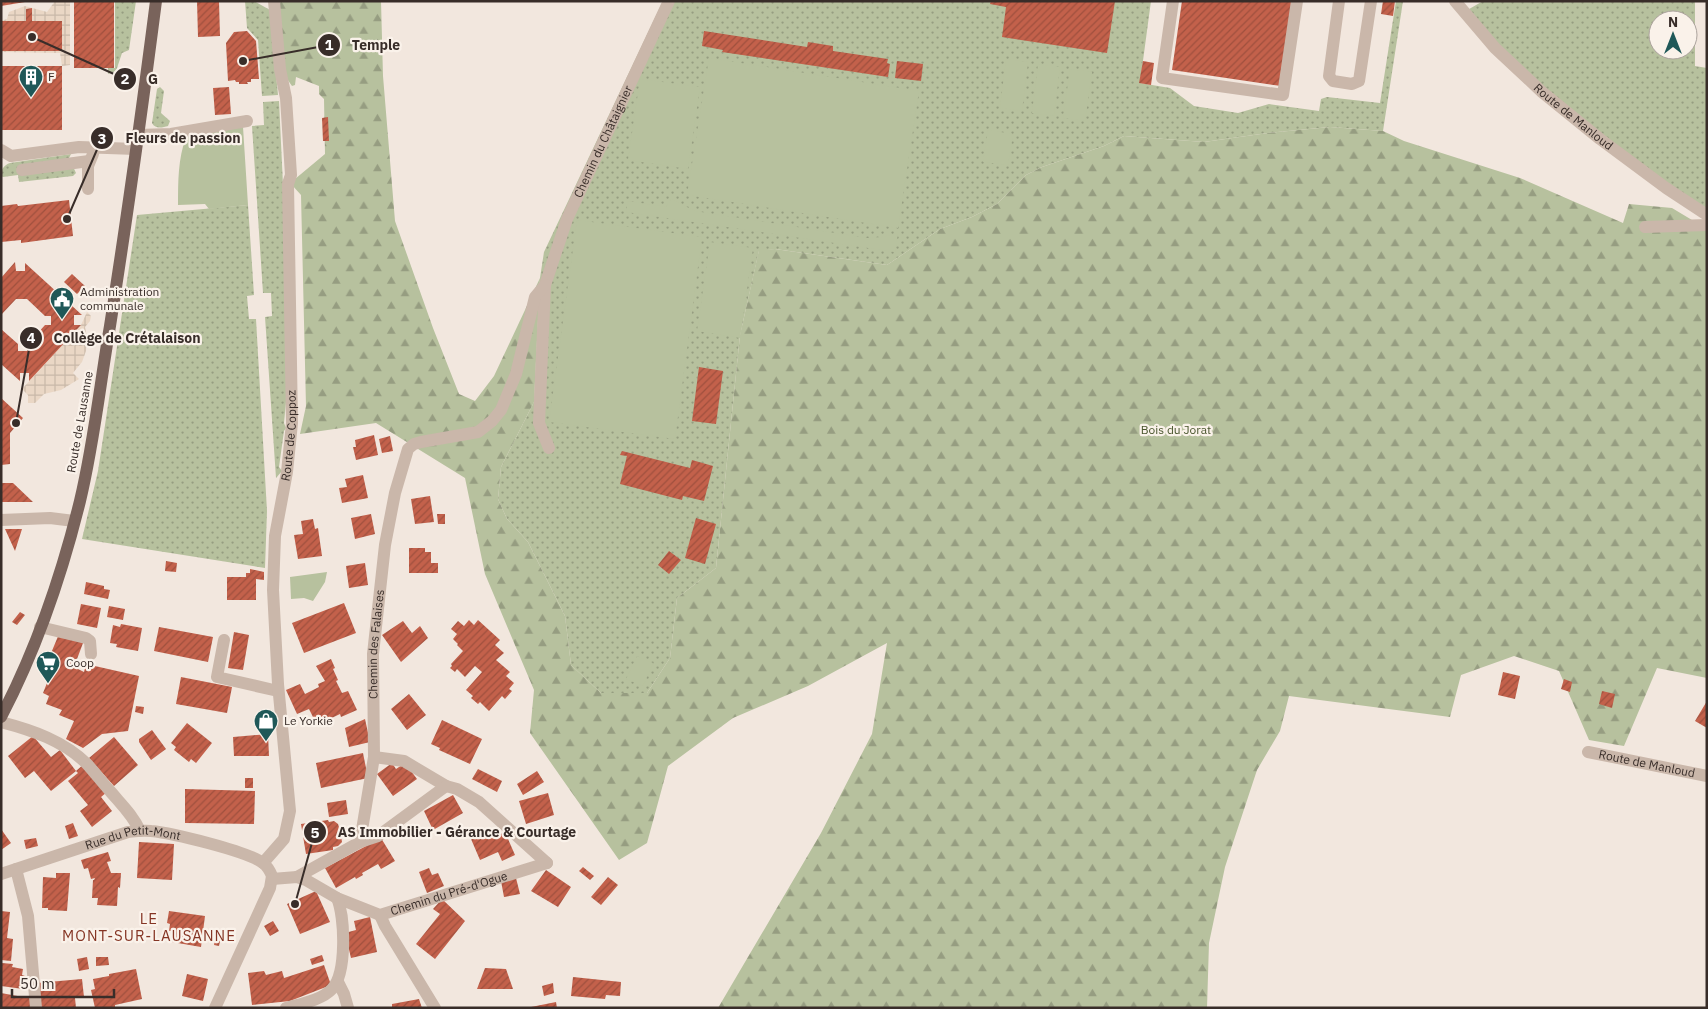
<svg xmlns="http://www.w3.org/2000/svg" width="1708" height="1009" viewBox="0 0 1708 1009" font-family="'IBM Plex Sans',sans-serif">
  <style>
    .grass { fill: url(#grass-dots); fill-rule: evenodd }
    .forest { fill: url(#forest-firs) }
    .park { fill: #b7c19e }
    .plaza { fill: url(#plaza-grid) }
    .building { fill: url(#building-hatch) }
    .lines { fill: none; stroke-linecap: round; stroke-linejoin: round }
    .minor { stroke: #cab7aa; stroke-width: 12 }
    .major { stroke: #79635b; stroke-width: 12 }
    .labels { text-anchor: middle; stroke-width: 4.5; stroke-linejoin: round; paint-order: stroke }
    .poi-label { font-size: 12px; fill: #382d29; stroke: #faf2ea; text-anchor: start }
    .street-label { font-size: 12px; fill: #382d29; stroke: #faf2ea }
    .park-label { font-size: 12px; fill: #49552d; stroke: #faf2ea }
    .quarter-label { font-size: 15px; letter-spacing: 1px; fill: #853524; stroke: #faf2ea }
    .leader { fill: none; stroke: #382d29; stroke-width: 2 }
    .callout-dot { fill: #382d29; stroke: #faf2ea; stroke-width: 2 }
    .mark-label { font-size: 15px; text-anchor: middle; font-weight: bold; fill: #fff }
    .callout-label { font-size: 14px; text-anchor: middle; font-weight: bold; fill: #382d29; stroke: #faf2ea; stroke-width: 4.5; stroke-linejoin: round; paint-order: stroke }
  </style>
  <defs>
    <pattern id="grass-dots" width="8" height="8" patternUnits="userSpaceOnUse" patternTransform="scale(1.25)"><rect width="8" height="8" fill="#b7c19e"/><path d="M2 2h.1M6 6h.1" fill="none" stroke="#969d81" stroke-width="1.8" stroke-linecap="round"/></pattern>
    <pattern id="forest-firs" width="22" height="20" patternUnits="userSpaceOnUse" patternTransform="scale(1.25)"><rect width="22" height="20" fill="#b7c19e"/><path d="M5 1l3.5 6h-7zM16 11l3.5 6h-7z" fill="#969d81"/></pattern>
    <pattern id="plaza-grid" width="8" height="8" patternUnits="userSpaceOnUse" patternTransform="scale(1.25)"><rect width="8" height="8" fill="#ead7c5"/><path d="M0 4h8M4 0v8" fill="none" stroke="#c9b9a9"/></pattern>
    <pattern id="building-hatch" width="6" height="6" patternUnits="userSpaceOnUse" patternTransform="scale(1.25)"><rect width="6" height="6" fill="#c3614b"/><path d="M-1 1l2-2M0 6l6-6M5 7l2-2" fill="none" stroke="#9f503e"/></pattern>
  </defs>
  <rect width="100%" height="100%" fill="#f2e7de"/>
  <!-- grass -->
  <path class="grass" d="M115,1H136L129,50L122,53L116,71L108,74V68H115Z
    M245,1H254L270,10L278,95L262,96L258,40L247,28Z
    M663,1H1151L1140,83L1170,88L1194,106L1238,113L1269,104L1319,111L1321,99L1327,97L1380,103L1396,1H1403L1383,131L1330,127L1268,133L1204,142L1124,136L1104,146L1042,167L1026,175L997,204L972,217L940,229L887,265L775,249L759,251L740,335L716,568L677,598L670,658L647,693H601L571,665L565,616L528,542L507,519L498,499L501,467L534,402L540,278L544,252Z
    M1483,1H1695V66L1707,68V215L1600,139L1464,12ZM1658,20H1688V50H1658Z
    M160,87L164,91L161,113L170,121L168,126C162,128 155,129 152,123L157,89Z
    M279,101L286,248V402L284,423L286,428L284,431L279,467L282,471L276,478L265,317L272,316L271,293H263L252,126L264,125L263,102Z
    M71,154L69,158L76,173L73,176L19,182L18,175L3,177L1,176C1,169 4,165 10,163Z
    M248,205L254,295L247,296L249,319H256L267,511L265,568L82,539L98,471L137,215Z"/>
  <!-- forest -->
  <path class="forest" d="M274,1H381L383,76L395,221L433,328L459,394L475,401L494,376L540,278L534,402L501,467L498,499L507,519L528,542L565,616L571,665L601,693H647L670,658L677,598L716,568L740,335L759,250L775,249L887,265L940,229L972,217L997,204L1026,175L1042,167L1104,146L1124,136L1204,142L1268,133L1330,127L1383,131L1404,141L1520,178L1623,223L1629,204L1672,208L1707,229V678L1657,668L1624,746L1589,740L1559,671L1514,656L1461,675L1450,717L1289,696L1280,731L1257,770L1225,867L1209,943L1207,1008H718L821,833L872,734L887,643L808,686L733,718L668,766L647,843L619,860L530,733L534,690L485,574L465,478L376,423L300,434L306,406L301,195L292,185L295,179L325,154L324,99L319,94V86L296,77L295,85L292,86L280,69Z"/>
  <!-- park -->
  <path class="park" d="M709,58L919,91L898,228L687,195Z
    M1006,59L1028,62L1022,111L1000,108Z
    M1038,64L1060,67L1054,116L1032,113Z
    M1070,69L1092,72L1085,121L1063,118Z
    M640,79L700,87L688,169L628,160Z
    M243,127L248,205L209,209L205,204L178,205C178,181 178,159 186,137Z
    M988,130L1013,134L1008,165L983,162Z
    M671,199L695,211L867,238L882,237L898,233L895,252L626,212L628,201L666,207Z
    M577,220L702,237L675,439L549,422Z
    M710,242L753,248L740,338L697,331Z
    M327,572L325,582L313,601L304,598L291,599L290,577Z
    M637,656L653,663L643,686L626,679Z"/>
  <!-- plaza -->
  <path class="plaza" d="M55,1H70V65L62,66L60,53L1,52L2,49V51H62V21H32V8L26,9V21H2L1,24V21L7,19L9,12L25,6L47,12Z
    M87,312L91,316L90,321L85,327L87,337L86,351L82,362L73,373L79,379L61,390L44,394L35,403H28V395L22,389L81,325Z"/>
  <!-- building -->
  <path class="building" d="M1,1H25V2L1,6Z
    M74,1H114V68H74Z
    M197,1H219L220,36L198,37Z
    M991,1H1115L1107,53L1002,37L1006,7L990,4Z
    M1182,1H1293L1281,86L1172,70Z
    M1383,1H1395L1393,16L1381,14Z
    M32,8V21H62V51H2V21H26V9Z
    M247,31L256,41L259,79H251V82H247L248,84H239V82H236L235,80L228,81L226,43L234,32Z
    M704,31L807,47L808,42L833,46V51L888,59L887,63L890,64L888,77L722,52L723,50L702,46Z
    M897,61L923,64L921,81L895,78Z
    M1143,61L1154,63L1151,85L1139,83Z
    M1,66H62V130H1Z
    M229,87L231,114L215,115L213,88Z
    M328,117L329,141H323L322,118Z
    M69,200L73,236L21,243V240L1,242V206L17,204L18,206Z
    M15,262L16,271H25V263L82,315H74V325H81L29,381V373H20V381L1,364V329L18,344V351H27V345L45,325H51V316H45L27,299H16L1,315V278Z
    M72,274L85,286L77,294L64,282Z
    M699,367L723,371L716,424L692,421Z
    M1,398L23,418L10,433V464L1,465Z
    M374,435L378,455L356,460L353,447H356L355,440Z
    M390,436L393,451L382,453L379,439Z
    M622,451L690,468L692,460L713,466L704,501L683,496L682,500L620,484L627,456L620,455Z
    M363,475L368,498L342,503L339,488L347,487L345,479Z
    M1,483H13L33,502H1Z
    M430,496L434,522L415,524L411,499Z
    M371,514L375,534L355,539L351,518Z
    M437,514H445V524H438Z
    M696,518L716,524L705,564L685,558Z
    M313,519L315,529L318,528L322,556L298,559L294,535L303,534L301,521Z
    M5,529H22L15,551Z
    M409,548H425V552H431V563H438V573H409Z
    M669,551L681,560L669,574L658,565Z
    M166,561L177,563L176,572L165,571Z
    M365,563L368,585L349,588L346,566Z
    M250,569L264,572V580L256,579V600H227V577H246V573H250Z
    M86,582L104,586V589L110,590L108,599L84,594Z
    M344,603L356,633L304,653L292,623Z
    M81,604L101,608L97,628L77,624Z
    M109,606L125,609L123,620L107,617Z
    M20,612L25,615L17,625L12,622Z
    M469,620L474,625L478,620L500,640L495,645L504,653L496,660L510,672L506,676L514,683L509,689L512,691L505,699L502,696L489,711L480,702L478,704L471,698L473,696L466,690L482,672L475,666L465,677L457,669L455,672L450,668L452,666L451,664L463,651L457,645L458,644L453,639L457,634L451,629L458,621L464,626Z
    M403,621L412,633L420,626L428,638L401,662L382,635Z
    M121,624L142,628L138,651L116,647L117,644L110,643L113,625L120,627Z
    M159,627L213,637L208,662L154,651Z
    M234,632L249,635L243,670L228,668Z
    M59,634L83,643L74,667L84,672L86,664L139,676L128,731L102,734L83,748L66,739L74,721L59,715L62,710L46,704L49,696L43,693L51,673L44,670Z
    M331,659L335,668L333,669L338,680L336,681L342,693L348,691L357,710L341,717L340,714L317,725L309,709L297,714L286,690L300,684L305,694L319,687L318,684L325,681L316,666Z
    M1503,672L1520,676L1515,699L1498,695Z
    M181,677L232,687L227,713L176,704Z
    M1564,679L1572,682L1570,692L1561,689Z
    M1602,691L1615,694L1612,708L1599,704Z
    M409,694L426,715L407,730L391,709Z
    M1707,701V728L1695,721Z
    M136,706L144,707L143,714L135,712Z
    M365,719L370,742L349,747L345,728Z
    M442,720L482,739L470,764L439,750L440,748L431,744Z
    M187,723L212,743L196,763L191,759L189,762L174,750L176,747L171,743Z
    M152,730L166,749L151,760L139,742V739Z
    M268,734L269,756H234L233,737Z
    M33,736L51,757L60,750L76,771L51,791L34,771L25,778L8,756Z
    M114,737L138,765L114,786L89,758Z
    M363,753L368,778L321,788L316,763Z
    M392,763L396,769L405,763L417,779L393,796L377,774Z
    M84,764L107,792L101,797L112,811L92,827L80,811L88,805L68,781L78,773L76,771Z
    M478,769L502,781L497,792L472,779Z
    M537,771L544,782L523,795L517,784Z
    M245,778H253V788H245Z
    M185,789L255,791L254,824L185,823Z
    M548,793L554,815L526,824L519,801Z
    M453,795L463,813L433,830L424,811Z
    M346,800L348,814L329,817L327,803Z
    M328,820L329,822L334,821L338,824L340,830L343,833L341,836L342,842L338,846L333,847V850L306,854L301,824Z
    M73,823L78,836L69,839L65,826Z
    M1,829L11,843L1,850Z
    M492,831L495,836L505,832L515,855L502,861L498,852L480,860L471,839Z
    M36,838L38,846L26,849L24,840Z
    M381,838L395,861L381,869L378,864L362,873L363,875L356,879L355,877L336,888L325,868Z
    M139,842L174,844L172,880L137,878Z
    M108,852L111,861L107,862L111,873H121L120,888L118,887L117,906L97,905L98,898H92L93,880H94L95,878L91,879L88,868L84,869L81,860Z
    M583,867L594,876L590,880L579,871Z
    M429,868L432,875L438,873L444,886L427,893L419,872Z
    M546,870L571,887L558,907L531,891Z
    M56,873H70L67,911L48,910V908H42L43,877L56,878Z
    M608,877L618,885L601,905L591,897Z
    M516,878L520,894L504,897L501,881Z
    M316,891L330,922L300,934L287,904Z
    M442,899L465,921L435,959L416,944L440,914L433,909Z
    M1,911L10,912L7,938L13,939L11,961L1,960Z
    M169,911L205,916L201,947L172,942L174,931H169L170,924L167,923Z
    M370,917L377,952L351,958L345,933L356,930L354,921Z
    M273,921L279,931L270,936L264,926Z
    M217,930L222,931L219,946L214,945Z
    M322,955L324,961L312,965L310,959Z
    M87,957L89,969L79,971L77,959Z
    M96,957H108L109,965L96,966Z
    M2,963L13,964L12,967L23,969L22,975L25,976L23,989L1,986Z
    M324,965L331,985L290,1001L252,1005L248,973L264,971L266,975L282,971L284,978Z
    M485,968L506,969L513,989H477Z
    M136,969L142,999L115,1005V1008H95L91,990L95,989L93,979L109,976V974Z
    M187,974L208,979L203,1001L182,996Z
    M573,977L621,982L620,996L606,995L605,999L571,996Z
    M82,979L84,997L75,998L76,1008H39L37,983Z
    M553,983L554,993L544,996L542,986Z
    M1,993L34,999L32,1008H1Z
    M419,999L422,1008H392V1004Z
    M556,1002L557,1008H531V1007Z"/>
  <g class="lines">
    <!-- minor -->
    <g class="minor">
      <path d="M1173,1L1162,78L1283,95L1297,1"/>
      <path d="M1339,1L1329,76L1333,81L1352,84L1359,81L1371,1"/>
      <path id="s1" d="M1455,1L1495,48L1542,92L1600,139L1666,188L1707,215"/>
      <path d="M138,135L171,134L247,121"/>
      <path d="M1,150L11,156L79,147L136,149"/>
      <path d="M22,170L89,161"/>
      <path d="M88,189V166L93,154"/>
      <path d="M1645,227L1707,225"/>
      <path id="s2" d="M549,448L539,423L545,285L567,219L669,1"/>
      <path d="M1,520L50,518L74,521"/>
      <path d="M40,627L86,638L90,641L91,654"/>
      <path d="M224,640L217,677L278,691"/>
      <path d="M1,722C32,730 64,741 87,764C95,773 102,782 110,791C121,804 133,815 140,831"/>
      <path id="s3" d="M1588,752L1707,776"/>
      <path d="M374,757L404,761L446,786L457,789L479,802L547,863"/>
      <path id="s4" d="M360,842L374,757L373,654L385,545L395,493L408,449L414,444L421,442L478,432L492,421L501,410L516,374L535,297L545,285"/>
      <path id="s5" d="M263,863L284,839L290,811L278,684L273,590L275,536L287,472L292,423L288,184L291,175L286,98L280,69L274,1"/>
      <path d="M16,869L28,916L36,1008"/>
      <path id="s6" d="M1,874L128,832C136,831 143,830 151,831C172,833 247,851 263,863C267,866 270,871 272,876L270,888L215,1008"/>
      <path d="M297,877L360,842L378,836L446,786"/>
      <path id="s7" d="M272,879L297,877L306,880L337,898L380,915L547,863"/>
      <path d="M380,915L385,926L435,1008"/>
      <path d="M338,982L344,994L348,1008"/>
      <path d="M286,1008C300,1004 322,1000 332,989C347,973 345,917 337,898"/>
    </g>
    <!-- major -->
    <path class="major" d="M1,717C36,650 62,574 80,501C94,443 100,384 110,326C127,218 142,110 156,1"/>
  </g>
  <!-- icons -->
  <defs>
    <symbol id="building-pin" viewBox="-11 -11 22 30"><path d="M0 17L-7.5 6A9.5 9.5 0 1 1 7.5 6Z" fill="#1f5858" stroke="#faf2ea"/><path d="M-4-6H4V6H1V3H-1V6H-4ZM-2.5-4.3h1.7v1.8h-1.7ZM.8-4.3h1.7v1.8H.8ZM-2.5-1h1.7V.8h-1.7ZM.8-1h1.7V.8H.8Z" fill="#fff"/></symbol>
    <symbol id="civic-pin" viewBox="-11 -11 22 30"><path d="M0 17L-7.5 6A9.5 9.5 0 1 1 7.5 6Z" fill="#1f5858" stroke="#faf2ea"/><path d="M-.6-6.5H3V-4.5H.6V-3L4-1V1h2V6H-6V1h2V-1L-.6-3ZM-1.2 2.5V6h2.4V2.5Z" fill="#fff"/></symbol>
    <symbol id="supermarket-pin" viewBox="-11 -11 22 30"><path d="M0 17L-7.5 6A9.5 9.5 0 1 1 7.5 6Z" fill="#1f5858" stroke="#faf2ea"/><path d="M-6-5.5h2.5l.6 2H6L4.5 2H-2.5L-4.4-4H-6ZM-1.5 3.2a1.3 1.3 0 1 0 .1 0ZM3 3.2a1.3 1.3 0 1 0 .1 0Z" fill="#fff"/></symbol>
    <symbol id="shop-pin" viewBox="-11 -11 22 30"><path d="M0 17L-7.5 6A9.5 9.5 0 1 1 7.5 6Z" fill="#1f5858" stroke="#faf2ea"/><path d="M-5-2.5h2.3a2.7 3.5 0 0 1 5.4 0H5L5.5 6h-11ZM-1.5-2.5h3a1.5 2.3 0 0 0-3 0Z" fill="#fff"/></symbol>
  </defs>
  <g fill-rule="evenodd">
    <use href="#building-pin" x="17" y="63" width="28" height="38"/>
    <use href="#civic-pin" x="48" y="285" width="28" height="38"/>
    <use href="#supermarket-pin" x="34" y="649" width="28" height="38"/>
    <use href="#shop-pin" x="252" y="707" width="28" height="38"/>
  </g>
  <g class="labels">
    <!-- poi labels -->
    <g class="poi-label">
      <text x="48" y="81">F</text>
      <text x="80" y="296">Administration<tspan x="80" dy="14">communale</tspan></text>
      <text x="66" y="667">Coop</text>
      <text x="284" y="725">Le Yorkie</text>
    </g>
    <!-- street labels -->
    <g class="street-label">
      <text dy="4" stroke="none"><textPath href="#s1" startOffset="166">Route de Manloud</textPath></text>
      <text dy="4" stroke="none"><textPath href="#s2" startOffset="320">Chemin du Châtaignier</textPath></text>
      <text transform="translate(80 422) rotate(-80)" y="4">Route de Lausanne</text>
      <text dy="4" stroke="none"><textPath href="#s5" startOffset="438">Route de Coppoz</textPath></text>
      <text dy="4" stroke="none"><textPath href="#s4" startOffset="199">Chemin des Falaises</textPath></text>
      <text dy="4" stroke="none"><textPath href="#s3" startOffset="60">Route de Manloud</textPath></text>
      <text dy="4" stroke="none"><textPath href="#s6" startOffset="138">Rue du Petit-Mont</textPath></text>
      <text dy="4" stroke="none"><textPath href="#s7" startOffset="189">Chemin du Pré-d'Ogue</textPath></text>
    </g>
    <!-- park labels -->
    <g class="park-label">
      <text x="1176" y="434">Bois du Jorat</text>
    </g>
    <!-- quarter labels -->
    <g class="quarter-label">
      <text x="149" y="924">LE<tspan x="149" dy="17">MONT-SUR-LAUSANNE</tspan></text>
    </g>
  </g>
  <!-- callouts -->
  <path class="leader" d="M243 61L329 45M32 37L125 79M67 219L102 138M16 423L31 338M295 904L315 832"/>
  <g class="callout-dot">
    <circle cx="243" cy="61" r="5"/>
    <circle cx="32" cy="37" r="5"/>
    <circle cx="67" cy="219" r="5"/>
    <circle cx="16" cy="423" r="5"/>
    <circle cx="295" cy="904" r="5"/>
    <circle cx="329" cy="45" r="12"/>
    <circle cx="125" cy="79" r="12"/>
    <circle cx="102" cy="138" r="12"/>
    <circle cx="31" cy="338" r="12"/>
    <circle cx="315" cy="832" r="12"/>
  </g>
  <g class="mark-label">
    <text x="329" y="50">1</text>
    <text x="125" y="84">2</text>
    <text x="102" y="144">3</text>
    <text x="31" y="343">4</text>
    <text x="315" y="838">5</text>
  </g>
  <g class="callout-label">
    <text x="376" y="50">Temple</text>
    <text x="153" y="84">G</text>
    <text x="183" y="143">Fleurs de passion</text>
    <text x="127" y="343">Collège de Crétalaison</text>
    <text x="457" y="837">AS Immobilier - Gérance &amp; Courtage</text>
  </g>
  <!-- border -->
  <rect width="1708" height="1009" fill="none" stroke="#382d29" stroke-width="5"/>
  <!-- north arrow -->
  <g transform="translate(1673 35)"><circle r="24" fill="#faf2ea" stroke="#aca39d"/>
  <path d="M0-4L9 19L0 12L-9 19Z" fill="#1f5858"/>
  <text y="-8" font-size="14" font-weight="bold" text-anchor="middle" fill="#382d29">N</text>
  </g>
  <!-- scale -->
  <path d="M12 989v8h102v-8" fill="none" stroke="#382d29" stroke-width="2.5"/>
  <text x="20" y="989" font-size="15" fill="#382d29" stroke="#faf2ea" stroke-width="4" paint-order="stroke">50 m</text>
</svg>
